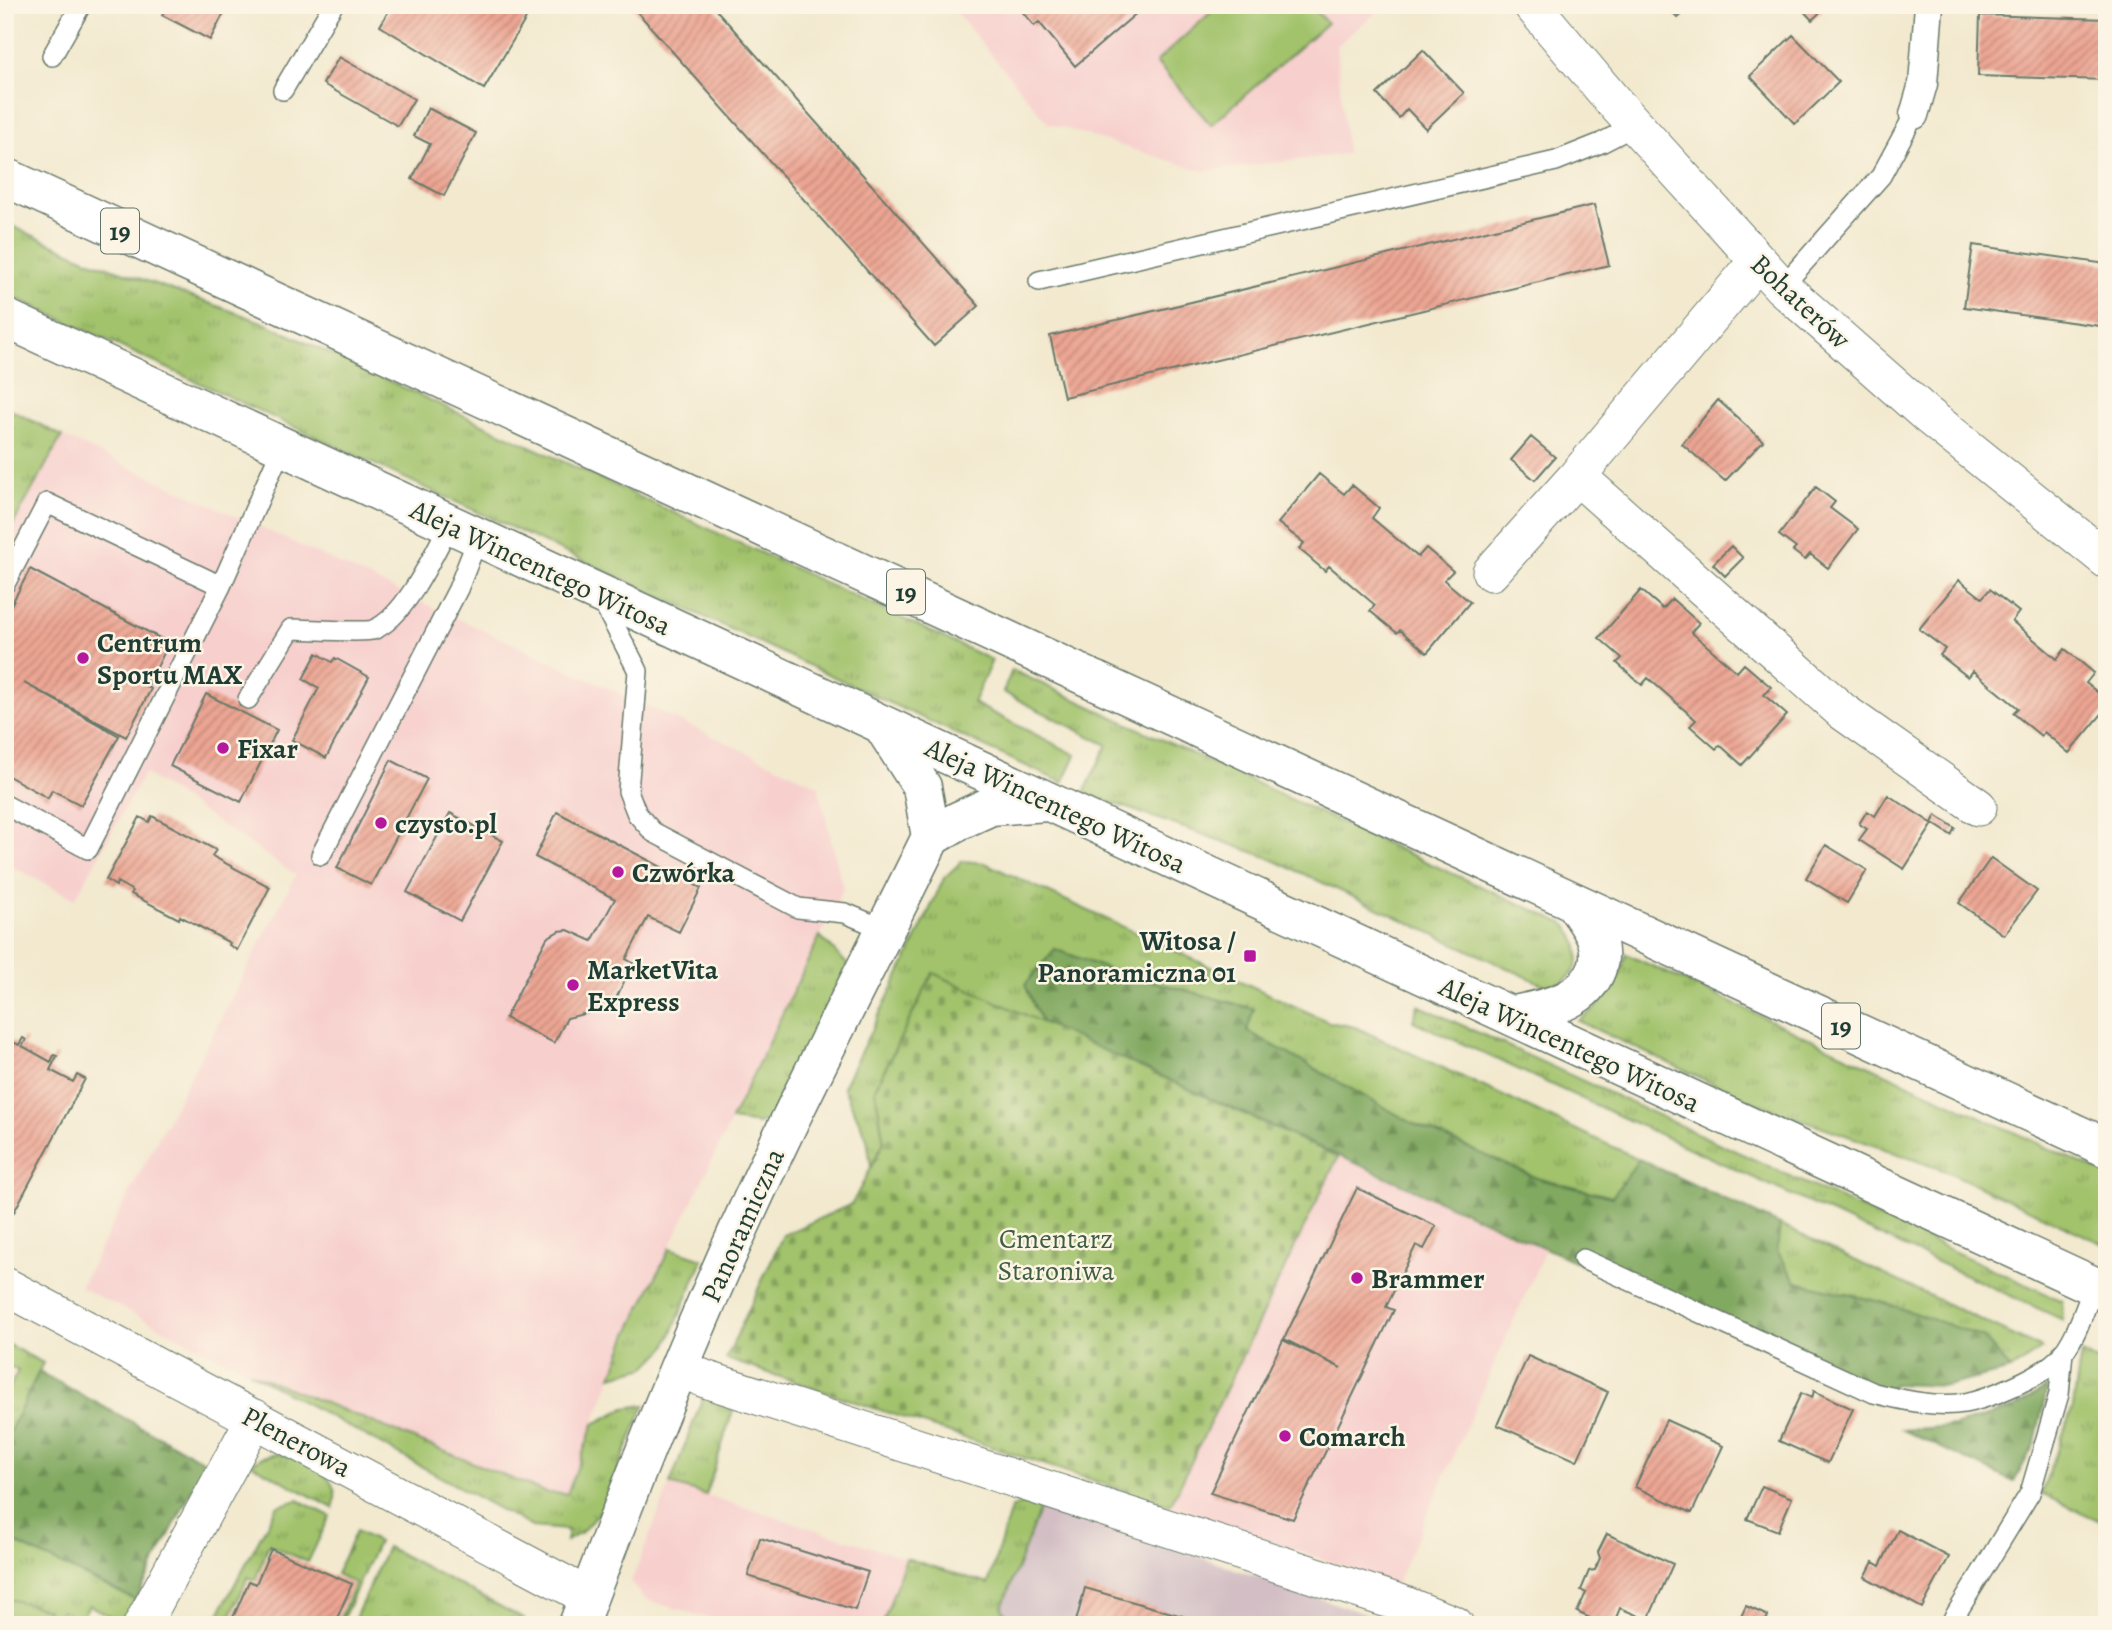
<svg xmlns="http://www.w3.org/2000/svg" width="2112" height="1630" viewBox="0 0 2112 1630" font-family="Alegreya,serif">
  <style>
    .built { fill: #f7d0ce }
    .industrial { fill: #d2bec4 }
    .grass { fill: url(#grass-tufts); stroke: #608050; stroke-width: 2 }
    .forest { fill: url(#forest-firs); stroke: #50734a; stroke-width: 2 }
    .cemetery { fill: url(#cemetery-stones); stroke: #608050; stroke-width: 2 }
    .park { fill: #a2c36c; stroke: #608050; stroke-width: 2 }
    .building { fill: url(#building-hatch) }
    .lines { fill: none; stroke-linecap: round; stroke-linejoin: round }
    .service-casing { stroke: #69796a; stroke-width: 22 }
    .pedestrian-casing { stroke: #69796a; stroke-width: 31 }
    .minor-casing { stroke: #69796a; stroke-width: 39 }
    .tertiary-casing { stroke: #69796a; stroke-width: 41 }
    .primary-casing { stroke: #69796a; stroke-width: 41 }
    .service { stroke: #fff; stroke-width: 19 }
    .pedestrian { stroke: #fff; stroke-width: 28 }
    .minor { stroke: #fff; stroke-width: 37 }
    .tertiary { stroke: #fff; stroke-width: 38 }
    .primary { stroke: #fff; stroke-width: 38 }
    .poi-dot { fill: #b5179e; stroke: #fcf5e5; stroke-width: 2.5 }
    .labels { text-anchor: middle; stroke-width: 5; stroke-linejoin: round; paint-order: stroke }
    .shield { fill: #fcf5e5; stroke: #617469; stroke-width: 2 }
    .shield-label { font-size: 26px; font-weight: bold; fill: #1f3d34 }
    .street-label { font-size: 28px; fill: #1f3d34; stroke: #fcf5e5 }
    .poi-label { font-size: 28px; font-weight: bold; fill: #1f3d34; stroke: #fcf5e5; text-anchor: start }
    .park-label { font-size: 28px; fill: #405e42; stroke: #fcf5e5 }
  </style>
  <defs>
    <pattern id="grass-tufts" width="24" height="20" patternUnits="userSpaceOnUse" patternTransform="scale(1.75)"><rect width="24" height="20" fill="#a2c36c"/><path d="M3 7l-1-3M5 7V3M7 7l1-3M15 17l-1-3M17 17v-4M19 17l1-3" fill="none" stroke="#83a05a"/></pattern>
    <pattern id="forest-firs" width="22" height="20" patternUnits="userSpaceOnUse" patternTransform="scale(1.75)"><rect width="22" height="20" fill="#81a960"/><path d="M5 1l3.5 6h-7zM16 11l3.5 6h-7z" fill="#698b50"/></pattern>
    <pattern id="cemetery-stones" width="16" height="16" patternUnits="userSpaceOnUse" patternTransform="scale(1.75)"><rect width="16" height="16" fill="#a2c36c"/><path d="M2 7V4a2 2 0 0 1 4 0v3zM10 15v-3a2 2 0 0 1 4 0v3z" fill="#83a05a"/></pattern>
    <pattern id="building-hatch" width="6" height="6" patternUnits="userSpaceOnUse" patternTransform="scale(1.75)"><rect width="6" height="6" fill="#eda593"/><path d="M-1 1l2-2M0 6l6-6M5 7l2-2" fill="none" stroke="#bf8879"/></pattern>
  </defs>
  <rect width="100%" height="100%" fill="#fcf5e5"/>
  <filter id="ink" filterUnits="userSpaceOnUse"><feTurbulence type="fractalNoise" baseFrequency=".0143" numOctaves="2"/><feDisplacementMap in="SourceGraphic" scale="14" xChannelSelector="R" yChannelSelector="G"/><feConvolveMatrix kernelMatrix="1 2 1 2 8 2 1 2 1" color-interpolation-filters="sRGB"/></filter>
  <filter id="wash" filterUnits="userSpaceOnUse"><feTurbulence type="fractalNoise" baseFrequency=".00686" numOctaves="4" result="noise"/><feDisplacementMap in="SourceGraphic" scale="28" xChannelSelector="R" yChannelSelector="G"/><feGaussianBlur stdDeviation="1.57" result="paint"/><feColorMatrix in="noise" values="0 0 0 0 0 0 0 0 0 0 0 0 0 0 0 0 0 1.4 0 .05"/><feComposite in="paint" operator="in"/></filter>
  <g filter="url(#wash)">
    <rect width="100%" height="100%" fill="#f2e9cf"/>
    <!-- built -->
    <path class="built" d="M950,5H1385L1336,46L1347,154L1203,171L1048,123Z
      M62,436L818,785L843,889L628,1334L567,1494L547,1493L249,1372L80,1287L296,875L144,773L75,899L5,863V539Z
      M1338,1157L1546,1248L1396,1585L1170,1506Z
      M670,1484L906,1558L882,1625H732L644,1599L631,1582Z"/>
    <!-- industrial -->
    <path class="industrial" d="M1042,1503L1383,1620L1381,1625H1019L1008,1620L1002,1608Z"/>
    <!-- grass -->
    <path class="grass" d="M5,223L88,260L262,322L992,660L973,703L1076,755L1063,783L5,293Z
      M5,407L62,436L5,539Z
      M1012,670L1411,855L1565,924C1589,949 1581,985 1544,985L1267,857L1084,793L1107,745L1003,692Z
      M962,861L985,863L1329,1022L1355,1027L1639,1159L1612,1197L1539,1179L1414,1124L1246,1030L1254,1009L1107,969L1055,949L1025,985L1042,1023L933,973L875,1089L884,1142L871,1167L867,1138L843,1087L906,961L944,878Z
      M820,936L848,965L769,1120L758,1124L731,1120Z
      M1626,954L2107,1175V1246L1951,1173L1748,1100L1578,1021C1603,1005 1620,983 1626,954Z
      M1418,1005L2062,1301L2063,1320L1413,1021Z
      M1780,1225L2042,1349L2011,1370L1983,1337L1885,1303L1796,1282L1777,1251Z
      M670,1248L703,1259L666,1347L646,1367L612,1376L628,1334Z
      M5,1343L43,1363L5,1441V1396L18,1371L5,1364Z
      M2081,1353L2107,1366V1524L2041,1494L2073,1407Z
      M249,1372L547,1493L567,1494L594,1424L625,1408L645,1405L601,1510L581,1533L566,1541L568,1530L532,1527Z
      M703,1397L733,1410L706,1495L670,1484Z
      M278,1454C303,1458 345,1476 333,1508L251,1464L262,1457Z
      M298,1500L330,1516L308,1562L269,1545L255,1580L248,1577L228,1621L236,1625H213L277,1506Z
      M1022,1503H1042L1002,1608L1008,1620L1019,1625H882L906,1558L988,1584L1011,1509Z
      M356,1531L378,1542L340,1625H337L355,1583L336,1574Z
      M5,1538L136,1600L124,1624L89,1605L81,1620L62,1610L54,1625H5Z
      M387,1547L524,1619L526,1625H401L382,1618L378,1625H352Z"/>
    <!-- forest -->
    <path class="forest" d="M1055,949L1107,969L1254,1009L1247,1031L1414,1124L1539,1179L1612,1197L1639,1159L1780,1225L1777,1251L1796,1282L1885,1303L1983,1337L2011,1370L1946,1386L1894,1384L1878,1397L1042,1023L1025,985Z
      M39,1372L206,1462L136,1600L5,1538V1441Z
      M2047,1387L2035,1443L2014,1482L1903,1430L1954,1426L2014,1408Z"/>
    <!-- cemetery -->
    <path class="cemetery" d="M933,973L1338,1157L1170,1506L726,1359L783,1235L852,1204L884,1142L875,1089Z"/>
    <!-- park -->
    <path class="park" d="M1219,5H1311L1327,23L1211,125L1156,62Z
      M5,1598L47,1609L43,1625H5Z"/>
    <g id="blocks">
      <!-- building -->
      <path class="building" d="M167,5H228L210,40L162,15Z
        M392,5H534L484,89L380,26Z
        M631,5H712L979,306L934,346Z
        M1017,5H1146L1075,66L1039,22L1034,26Z
        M1666,5H1693L1678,18Z
        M1802,5H1828L1812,20L1800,7Z
        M1980,15L2107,19V80L1978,76Z
        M1793,35L1839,82L1795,124L1750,76Z
        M1423,50L1464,93L1426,129L1407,109L1399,118L1377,94Z
        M339,57L414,99L398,126L323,84Z
        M428,108L476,133L444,196L412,179L430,144L414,136Z
        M1594,205L1609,265L1064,397L1050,336Z
        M1973,245L2107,264V327L1964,307Z
        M1718,400L1763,441L1725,481L1682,444Z
        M1531,437L1555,457L1535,480L1511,460Z
        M1319,474L1344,494L1352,485L1379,508L1372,518L1418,557L1426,548L1453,571L1444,580L1470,602L1427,653L1400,630L1397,633L1370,611L1375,605L1329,566L1325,571L1299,549L1304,543L1278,523Z
        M1816,487L1835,502L1830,508L1858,529L1828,568L1810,554L1805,560L1793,551L1796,548L1779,535Z
        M1731,546L1743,558L1725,576L1713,564Z
        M30,569L169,643L147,687L151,689L126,737L24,683L119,736L81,805L52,790L48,798L5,774V607L9,609Z
        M1959,580L1982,598L1990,589L2019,612L2012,621L2057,659L2065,649L2094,673L2086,683L2107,700V708L2069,753L2044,732L2041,736L2013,713L2018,708L1973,671L1968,677L1940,655L1945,649L1919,629Z
        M1641,590L1663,609L1672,599L1699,623L1691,632L1737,672L1744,664L1771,687L1764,695L1787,715L1742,765L1720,745L1716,749L1690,726L1696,720L1648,678L1642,685L1617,663L1622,658L1599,638Z
        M317,653L332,662L335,658L369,677L326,758L292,740L319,688L303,679Z
        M206,694L277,730L241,802L170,766Z
        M391,760L427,779L371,885L337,868Z
        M1888,795L1933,824L1904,869L1859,840L1867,829L1859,824L1867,811L1875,816Z
        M557,812L701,888L679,932L648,917L626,959L633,963L612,1007L567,1018L554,1043L505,1018L547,938L559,931L568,930L592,941L615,899L535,857Z
        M450,813L503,841L460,921L407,892Z
        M1936,815L1955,828L1951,835L1932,823Z
        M152,816L216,850L212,856L270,887L237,950L229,945L230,943L180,916L179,919L131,894L133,891L117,882L116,886L106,880L140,817L149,822Z
        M1826,845L1867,870L1847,903L1806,878Z
        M1991,858L2037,891L2004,935L1959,903Z
        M5,1038L19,1045L23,1038L26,1040L22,1046L51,1062L54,1055L57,1056L50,1070L73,1082L77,1075L85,1079L14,1212L6,1208L10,1202L5,1199Z
        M1357,1188L1436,1226L1424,1249L1416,1245L1386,1307L1394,1310L1293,1519L1210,1493L1283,1340L1341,1368L1284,1339Z
        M1528,1356L1608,1392L1577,1461L1497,1425Z
        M1814,1391L1853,1409L1828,1463L1779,1441L1801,1393L1812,1398Z
        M1666,1420L1723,1446L1692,1513L1635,1487Z
        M1762,1486L1792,1498L1778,1531L1747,1519Z
        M1898,1530L1949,1557L1922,1608L1865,1577L1873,1562L1880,1566Z
        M1607,1534L1673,1564L1648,1620L1620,1608L1613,1625H1605L1577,1612L1586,1593L1581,1590L1589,1571L1595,1570L1600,1558L1598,1552Z
        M760,1538L868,1572L855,1610L748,1576Z
        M271,1549L352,1584L334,1625H243L232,1620L249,1581L256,1584Z
        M1085,1588L1210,1624V1625H1075Z
        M1746,1606L1768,1616L1765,1623L1770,1625H1737Z"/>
    </g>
  </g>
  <g filter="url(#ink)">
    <use href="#blocks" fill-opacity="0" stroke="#69796a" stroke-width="2"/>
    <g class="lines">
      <defs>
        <path id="service" d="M52,56L81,5
          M283,90L333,5
          M1039,281L1556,161L1601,143L1634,126
          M1782,287L1881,176L1914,115
          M5,584L47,503L221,586
          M601,599L638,671L628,791L637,814L653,832L798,908L845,913L886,930
          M248,699L291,629C305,629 363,633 373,630C405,618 434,554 449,525
          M5,805L88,849L221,586L282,447
          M321,855L458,589L478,538
          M1583,1259L1874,1393C1902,1400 1937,1408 1965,1403C1990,1398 2040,1377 2058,1359C2076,1340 2084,1310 2094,1286
          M1953,1619L2030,1493L2059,1394L2063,1352"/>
        <path id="pedestrian" d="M1914,115L1923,84L1929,5"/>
        <path id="minor" d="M1532,5L1613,101L1782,287L1926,414L2107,560
          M1577,476L1842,711L1978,807
          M1491,572L1577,476L1757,262
          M5,1286L589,1597
          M679,1368L705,1379L1397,1602L1455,1625
          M142,1625L255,1418"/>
        <path id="tertiary" d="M883,726L922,787L931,837
          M578,1625C639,1463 703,1301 778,1145C827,1042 881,940 931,837L958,821L991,806L1048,802"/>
        <path id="primary" d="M5,177L2107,1148
          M5,318L2107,1292
          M1511,1016C1543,1008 1584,1004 1597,968C1600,959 1600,950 1597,941C1593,928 1582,915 1575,904"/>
      </defs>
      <!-- service casing -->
      <use href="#service" class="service-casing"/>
      <!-- pedestrian casing -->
      <use href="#pedestrian" class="pedestrian-casing"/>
      <!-- minor casing -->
      <use href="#minor" class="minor-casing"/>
      <!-- tertiary casing -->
      <use href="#tertiary" class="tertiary-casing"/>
      <!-- primary casing -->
      <use href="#primary" class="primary-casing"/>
      <!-- service -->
      <use href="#service" class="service"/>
      <!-- pedestrian -->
      <use href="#pedestrian" class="pedestrian"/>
      <!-- minor -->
      <use href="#minor" class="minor"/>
      <!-- tertiary -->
      <use href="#tertiary" class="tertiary"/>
      <!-- primary -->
      <use href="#primary" class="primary"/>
    </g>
  </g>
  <!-- markers -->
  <g class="poi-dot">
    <circle cx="83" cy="658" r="7"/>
    <circle cx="223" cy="748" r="7"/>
    <circle cx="381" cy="823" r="7"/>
    <circle cx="618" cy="872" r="7"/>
    <rect x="1243" y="949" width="14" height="14" rx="3.5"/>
    <circle cx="573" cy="985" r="7"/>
    <circle cx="1357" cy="1278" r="7"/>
    <circle cx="1285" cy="1436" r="7"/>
  </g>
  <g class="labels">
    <!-- shield labels -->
    <g class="shield">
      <rect x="101" y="208.5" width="38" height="45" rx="5"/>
      <rect x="887" y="569.5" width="38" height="45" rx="5"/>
      <rect x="1822" y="1003.5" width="38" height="45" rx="5"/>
    </g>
    <g class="shield-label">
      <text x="120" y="240">19</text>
      <text x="906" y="601">19</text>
      <text x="1841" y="1035">19</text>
    </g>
    <!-- street labels -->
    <g class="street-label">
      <text transform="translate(1801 301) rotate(43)" y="10">Bohaterów</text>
      <text transform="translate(541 567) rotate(25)" y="10">Aleja Wincentego Witosa</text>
      <text transform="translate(1056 805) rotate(25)" y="10">Aleja Wincentego Witosa</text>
      <text transform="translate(1570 1044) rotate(25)" y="10">Aleja Wincentego Witosa</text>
      <text transform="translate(742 1225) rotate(-66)" y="10">Panoramiczna</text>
      <text transform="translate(297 1441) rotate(28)" y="10">Plenerowa</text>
    </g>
    <!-- poi labels -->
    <g class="poi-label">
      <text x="97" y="652">Centrum<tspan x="97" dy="32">Sportu MAX</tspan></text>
      <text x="237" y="758">Fixar</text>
      <text x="395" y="833">czysto.pl</text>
      <text x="632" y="882">Czwórka</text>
      <text x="1236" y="950" text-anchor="end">Witosa /<tspan x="1236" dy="32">Panoramiczna 01</tspan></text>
      <text x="587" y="979">MarketVita<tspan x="587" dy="32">Express</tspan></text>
      <text x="1371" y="1288">Brammer</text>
      <text x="1299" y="1446">Comarch</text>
    </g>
    <!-- park labels -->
    <g class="park-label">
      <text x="1056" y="1248">Cmentarz<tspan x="1056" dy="32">Staroniwa</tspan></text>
    </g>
  </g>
  <!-- margin -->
  <rect width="2112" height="1630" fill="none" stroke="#fcf5e5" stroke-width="28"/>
</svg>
